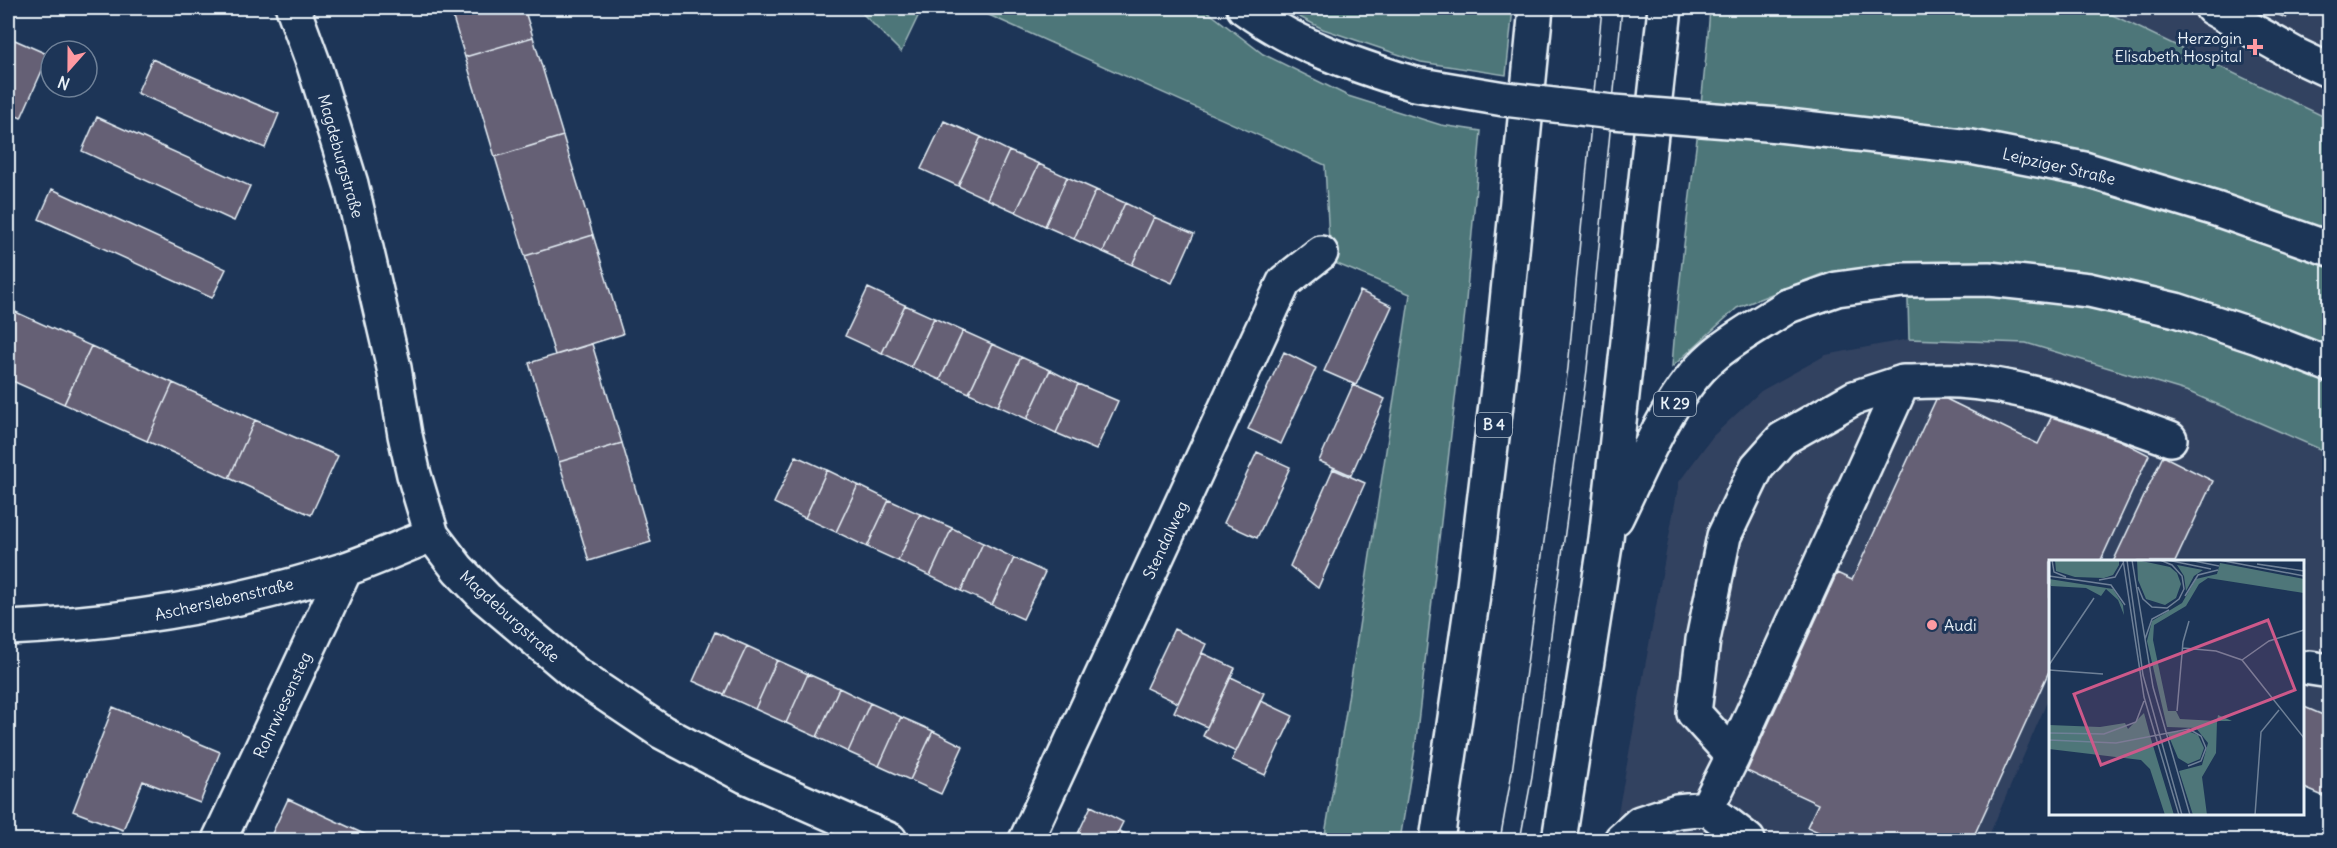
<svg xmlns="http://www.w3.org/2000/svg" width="2337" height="848" viewBox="0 0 2337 848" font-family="Delius,sans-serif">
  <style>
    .built { fill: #334260 }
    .green { fill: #4e7679; stroke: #9bb4b8; stroke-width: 1.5 }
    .building { fill: #656075; stroke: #e8f1f8; stroke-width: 1.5 }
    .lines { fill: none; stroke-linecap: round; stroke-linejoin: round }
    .minor-casing { stroke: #e8f1f8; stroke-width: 38 }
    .highway-casing { stroke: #e8f1f8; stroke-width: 38 }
    .minor { stroke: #1d3557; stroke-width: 33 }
    .highway { stroke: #1d3557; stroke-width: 33 }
    .tram { stroke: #e8f1f8; stroke-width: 1.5 }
    .minor-bridge-casing { stroke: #e8f1f8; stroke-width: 38; stroke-linecap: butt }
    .minor-bridge { stroke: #1d3557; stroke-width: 33 }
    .poi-dot { fill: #ff9aa2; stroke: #1d3557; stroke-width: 2 }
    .labels { text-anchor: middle; stroke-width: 6; stroke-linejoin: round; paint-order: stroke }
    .shield { fill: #1d3557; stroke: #abb9c8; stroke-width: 1.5 }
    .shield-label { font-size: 15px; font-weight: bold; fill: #e8f1f8 }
    .poi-label { font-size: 16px; fill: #e8f1f8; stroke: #1d3557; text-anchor: end }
    .street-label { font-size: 16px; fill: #e8f1f8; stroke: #1d3557 }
    .inset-road { fill: none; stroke: #6e8097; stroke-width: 1.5 }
    .view { fill: #cd598a; fill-opacity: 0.15; stroke: #cd598a; stroke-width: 3 }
    .inset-edge { fill: none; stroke: #e8f1f8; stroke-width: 3 }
  </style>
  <rect width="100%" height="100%" fill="#1d3557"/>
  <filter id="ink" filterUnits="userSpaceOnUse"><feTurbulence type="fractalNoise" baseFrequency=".0167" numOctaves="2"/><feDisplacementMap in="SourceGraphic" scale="12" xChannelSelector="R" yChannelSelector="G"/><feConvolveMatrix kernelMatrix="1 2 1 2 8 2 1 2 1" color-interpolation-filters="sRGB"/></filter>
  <g filter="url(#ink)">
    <!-- built -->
    <path class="built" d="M2098,8H2329V119L2250,80Z
      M1909,339L2026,343L2189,392L2329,453V799L2303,787L2302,562H2050V695L1987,840H1613L1679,482L1713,436L1761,391L1826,355Z"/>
    <!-- green -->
    <path class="green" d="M857,8H922L901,52Z
      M973,8H1203L1263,54L1348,96L1441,125L1481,131L1465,312L1415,749L1400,840H1324L1345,718L1410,294L1330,261L1325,165Z
      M1282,8H1513L1506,75L1421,62L1323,29Z
      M1710,8H2098L2329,119V453L2189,392L2026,343L1909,339L1907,263L1824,273L1737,308L1672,367C1680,247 1702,128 1710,8Z"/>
    <!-- building -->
    <path class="building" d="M450,8H524L533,37L465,57Z
      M2262,8H2291L2286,18Z
      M8,37L49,55L21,118L8,112Z
      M533,37L563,136L495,157L465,57Z
      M152,59L279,114L265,148L137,93Z
      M97,117L250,186L234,221L82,151Z
      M944,121L981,137L958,186L921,169Z
      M563,136L593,235L525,256L495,157Z
      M981,137L1009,151L987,199L958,186Z
      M1009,151L1039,164L1016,212L987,199Z
      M1039,164L1067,177L1045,226L1016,212Z
      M1067,177L1096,190L1074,239L1045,226Z
      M52,189L226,269L212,298L39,219Z
      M1096,190L1125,203L1103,252L1074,239Z
      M1125,203L1154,217L1132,265L1103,252Z
      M1154,217L1194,234L1172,283L1132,265Z
      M593,235L623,334L555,355L525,256Z
      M868,288L905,305L882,353L845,336Z
      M1360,291L1392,306L1356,385L1324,371Z
      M905,305L934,318L911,367L882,353Z
      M9,309L91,346L64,404L8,379Z
      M934,318L963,331L940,380L911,367Z
      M963,331L992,344L969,393L940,380Z
      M592,344L622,443L559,462L529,363Z
      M992,344L1021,357L998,406L969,393Z
      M91,346L173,383L147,441L64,404Z
      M1284,352L1316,368L1281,444L1248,429Z
      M1021,357L1050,370L1027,419L998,406Z
      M1050,370L1078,384L1056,433L1027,419Z
      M173,383L255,420L229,478L147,441Z
      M1078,384L1118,401L1096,450L1056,433Z
      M1353,385L1385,399L1351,475L1319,461Z
      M1938,395L2038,444L2056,408L2149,455L2100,562H2050V669L1972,840H1836L1807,827L1818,804L1747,771L1837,573L1852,580Z
      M255,420L338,456L311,515L229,478Z
      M622,443L651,542L589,561L559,462Z
      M1257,452L1290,467L1257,538L1224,523Z
      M796,456L827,470L805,518L774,503Z
      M2163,456L2213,481L2175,562H2113Z
      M1333,469L1365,483L1318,588L1290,566Z
      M827,470L858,485L836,532L805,518Z
      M858,485L889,500L867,547L836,532Z
      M889,500L920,514L898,561L867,547Z
      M920,514L952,528L930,576L898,561Z
      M952,528L983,543L961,591L930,576Z
      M983,543L1014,558L992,605L961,591Z
      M1014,558L1045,572L1023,619L992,605Z
      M1174,629L1206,644L1178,703L1146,688Z
      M715,632L747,646L724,695L693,681Z
      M747,646L777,660L755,709L724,695Z
      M1202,653L1235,668L1207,727L1174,712Z
      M777,660L808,674L786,723L755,709Z
      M808,674L839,688L817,737L786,723Z
      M1231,677L1264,693L1236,752L1203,736Z
      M839,688L870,703L848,752L817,737Z
      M1261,701L1293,716L1265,775L1232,760Z
      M870,703L901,717L879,766L848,752Z
      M2302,706L2330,718V799L2302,787Z
      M113,707L220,752L200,803L143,781L123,830L73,811Z
      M901,717L933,731L910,780L879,766Z
      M933,731L963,746L941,794L910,780Z
      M288,799L377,840H269Z
      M1091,806L1123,822L1114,840H1075Z
      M1119,831L1140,840H1114Z"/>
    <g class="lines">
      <defs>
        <path id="minor" d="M293,8L314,65L351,184L394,368L405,435L414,475L432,535L458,569L486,598L577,675L662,732L745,776L890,840
          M1244,8C1296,46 1354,65 1415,84
          M2212,8L2298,56L2330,71
          M1779,125L1971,147L2084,169L2216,209L2330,249
          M1788,306L1837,289L1903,280L1989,279L2089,290L2176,310L2258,337L2330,365
          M8,628C122,623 234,605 343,570C373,560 403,546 432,535
          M2310,668L2330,671
          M1733,756L1903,382C1921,382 1940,380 1958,381C2032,385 2102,415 2170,439
          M219,840L345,570
          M1026,840L1284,282L1321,253
          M1621,840L1640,823L1677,811L1707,808
          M1748,840L1707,808L1733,756L1694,713L1703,640L1724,536L1757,467L1782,439L1854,398L1903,382"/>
        <path id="highway" d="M1616,518C1640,469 1670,393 1712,357C1733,338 1764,322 1788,306
          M1437,840L1472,602L1501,363L1536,8
          M1559,840L1606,539L1665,8"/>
      </defs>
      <!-- minor casing -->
      <use href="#minor" class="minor-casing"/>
      <!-- highway casing -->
      <use href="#highway" class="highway-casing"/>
      <!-- minor -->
      <use href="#minor" class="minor"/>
      <!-- highway -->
      <use href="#highway" class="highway"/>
      <!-- tram -->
      <path class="tram" d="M1500,840L1512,772L1568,368L1602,8
        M1520,840L1532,776L1587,370L1622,8"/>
      <defs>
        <path id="minor-bridge" d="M1415,84L1504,99L1613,112L1779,125"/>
      </defs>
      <!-- minor-bridge casing -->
      <use href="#minor-bridge" class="minor-bridge-casing"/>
      <!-- minor-bridge -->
      <use href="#minor-bridge" class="minor-bridge"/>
    </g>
  </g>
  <!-- markers -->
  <g class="poi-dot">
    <path d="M2252 38h6v6h6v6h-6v6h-6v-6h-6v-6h6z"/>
    <circle cx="1932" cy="625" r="6"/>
  </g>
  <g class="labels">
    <!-- shield labels -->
    <g class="shield">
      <rect x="1654" y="392" width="42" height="24" rx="4.5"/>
      <rect x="1476" y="413" width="36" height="24" rx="4.5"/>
    </g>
    <g class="shield-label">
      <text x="1675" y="409">K 29</text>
      <text x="1494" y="430">B 4</text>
    </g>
    <!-- poi labels -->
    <g class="poi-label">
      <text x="2242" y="44">Herzogin<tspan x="2242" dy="18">Elisabeth Hospital</tspan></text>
      <text x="1944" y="631" text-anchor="start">Audi</text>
    </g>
    <!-- street labels -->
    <g class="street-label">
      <text transform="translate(341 156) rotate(74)" y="6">Magdeburgstraße</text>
      <text transform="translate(2059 166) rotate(13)" y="6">Leipziger Straße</text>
      <text transform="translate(1165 540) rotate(-65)" y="6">Stendalweg</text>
      <text transform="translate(224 599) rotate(-13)" y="6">Ascherslebenstraße</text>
      <text transform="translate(510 616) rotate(42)" y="6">Magdeburgstraße</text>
      <text transform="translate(282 705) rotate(-65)" y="6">Rohrwiesensteg</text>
    </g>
  </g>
  <!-- overview -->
  <g transform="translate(2049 560)">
    <rect width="255" height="255" fill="#1d3557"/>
    <path d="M6,0H70V5L64,15L55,18L26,17L7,11ZM88,0L121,7L128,13L132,24L127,38L116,45L97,39L89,20ZM171,3L255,19V33L159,18L150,24L137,46L105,65L104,80L119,151H127L131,159L168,161L169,155L183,161H168L167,193L153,217L158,255H144L130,211L153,205L159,183L147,168L118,167L98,81L103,61L133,43L147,19L168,14ZM128,5L154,10L145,16L137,31L135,16ZM0,19L64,29L74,45L75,55L69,40L57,29L52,36L37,28L2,26ZM95,153L102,179L125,255H116L101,209L92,200L0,189V165L51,167L76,163L79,169ZM139,171L149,175L155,188L151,199L139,204L129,198L118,172Z" fill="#4e7679"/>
    <path class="inset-road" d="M3,0L5,12L17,17M74,0L95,137L130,255M78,0L94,115L133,255M83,0L104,127L141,255M118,0L162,9M140,0L170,6M170,0L255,16M208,4L255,11M0,16L62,25L76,45M50,20L66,17L74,3M89,27L94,39L103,47L118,48L130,39L135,29L133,16L123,5L111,0M136,36L149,15L169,10M96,79L103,59L120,50M134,88L167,91L193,100L255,178M193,100L220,81L255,70M0,105L45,38M0,110L54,114M128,151L134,82L140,61M87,162L95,141M0,173L55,174L87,162M0,180L67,183L140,169L152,176L157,188L152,201L139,206M206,255L212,172L230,150"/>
    <path class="view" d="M219,60L246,130L52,205L25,134Z"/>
    <rect width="255" height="255" class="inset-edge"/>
  </g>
  <!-- margin -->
  <rect width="2337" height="848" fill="none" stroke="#1d3557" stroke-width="30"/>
  <rect x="15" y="15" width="2307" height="818" fill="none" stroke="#e8f1f8" stroke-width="2" filter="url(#ink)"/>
  <!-- north arrow -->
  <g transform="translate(69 69) rotate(201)"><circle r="28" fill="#1d3557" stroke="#6e8097" stroke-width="1.5"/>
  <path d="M0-4.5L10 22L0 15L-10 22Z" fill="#ff9aa2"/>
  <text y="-9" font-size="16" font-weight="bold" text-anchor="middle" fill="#e8f1f8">N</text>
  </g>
</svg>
